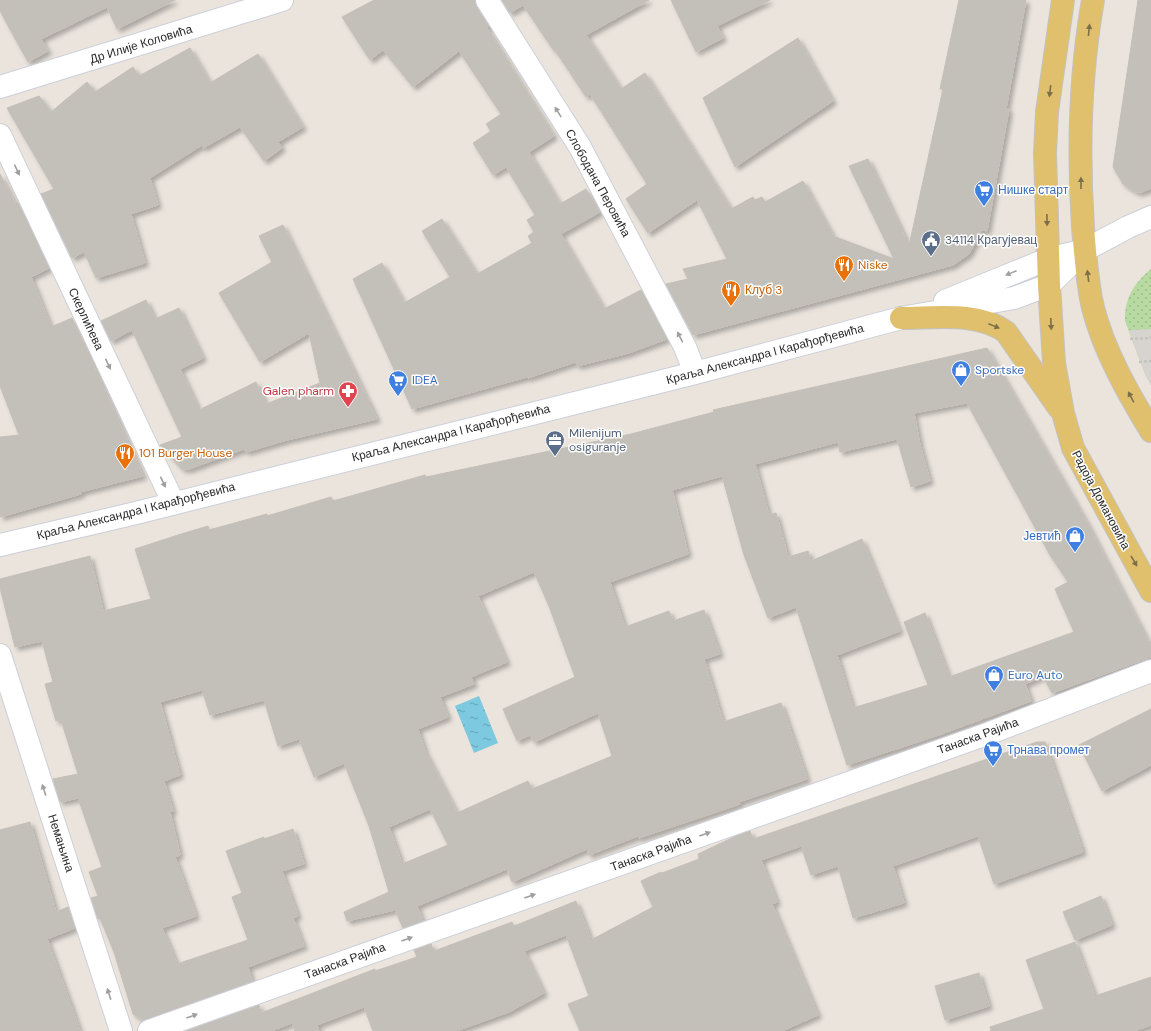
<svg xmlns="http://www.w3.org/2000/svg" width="1151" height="1031" viewBox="0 0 1151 1031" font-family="'DM Sans',sans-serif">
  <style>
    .park { fill: url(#park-dots) }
    .plaza { fill: #d7d3cf }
    .water { fill: url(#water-ripples) }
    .building { fill: #c3bfb9; stroke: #c5bfb7; fill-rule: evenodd; filter: url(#shadow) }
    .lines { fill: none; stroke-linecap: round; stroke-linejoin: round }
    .minor-casing { stroke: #cccfda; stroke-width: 24 }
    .major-casing { stroke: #c3c3c3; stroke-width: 24 }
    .path { stroke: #c3c3c3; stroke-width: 2.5; stroke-dasharray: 3 2; stroke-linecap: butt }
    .minor { stroke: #fff; stroke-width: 22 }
    .major { stroke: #e0c06c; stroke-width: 22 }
    .oneway { fill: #7c6e48 }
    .oneway2 { fill: #9f9f9f }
    .labels { text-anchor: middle; stroke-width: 3; stroke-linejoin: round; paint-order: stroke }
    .street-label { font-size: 12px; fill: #2a2a2a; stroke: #fff }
    .shop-label { font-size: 12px; fill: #366cbe; stroke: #fff; text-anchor: start }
    .service-label { font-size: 12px; fill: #4e5e75; stroke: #fff; text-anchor: start }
    .food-label { font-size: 12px; fill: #c56008; stroke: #fff; text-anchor: start }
    .health-label { font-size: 12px; fill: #be3a42; stroke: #fff; text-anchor: end }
  </style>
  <defs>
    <pattern id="park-dots" width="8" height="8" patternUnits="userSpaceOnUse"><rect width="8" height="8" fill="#b6daa0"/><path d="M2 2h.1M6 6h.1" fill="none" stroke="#9dbb8a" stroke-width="1.8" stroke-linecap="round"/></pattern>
    <pattern id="water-ripples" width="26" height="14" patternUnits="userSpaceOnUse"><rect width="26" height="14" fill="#7cc9e0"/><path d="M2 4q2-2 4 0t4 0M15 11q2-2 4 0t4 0" fill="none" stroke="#66a3b6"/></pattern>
    <filter id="shadow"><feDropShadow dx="3.5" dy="3.5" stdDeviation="2" flood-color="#0004"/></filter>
  </defs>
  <rect width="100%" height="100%" fill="#eae4dd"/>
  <!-- park -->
  <path class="park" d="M1151,269V385L1145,374L1125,321C1124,299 1134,283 1151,269Z"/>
  <!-- plaza -->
  <path class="plaza" d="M1151,329V385L1145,374L1129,330Z"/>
  <!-- water -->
  <path class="water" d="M479,696L498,743L474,753L455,706Z"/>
  <!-- building -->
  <path class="building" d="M0,0H175L117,29L107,7L41,39L48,51L28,62L0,11Z
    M374,0H475L476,7L489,26L487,28L554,136L529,152L560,204L586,189L600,212L561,234L604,309L641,290L667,339L629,353L577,366L576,362L528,378L527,377L412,409L353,279L382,263L404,303L450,277L422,231L442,219L477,274L532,243L528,236L534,232L527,220L535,215L506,167L493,175L473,143L491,131L486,124L501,114L459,51L413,87L383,50L370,60L342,17Z
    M502,0H649L586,35L621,89L645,73L731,209L753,197L755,200L762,197L765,202L803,181L833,236L894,259L849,166L868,159L909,246L943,89H940L959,0H1026L1006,109H1009L987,231L982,230L969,254L953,265L693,335L666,284L688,279L683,269L727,259L697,200L648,233L626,199L647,184L590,94L586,97L555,50L554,51L523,5L510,13Z
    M671,0H770L717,26L723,38L696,52Z
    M1138,0H1151V188L1142,192H1136L1123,184L1113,167Z
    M798,38L833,101L735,167L703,98Z
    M190,48L210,83L258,54L303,127L278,142L282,148L264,161L240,127L203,148L202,145L150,178L158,205L131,214L145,263L96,278L84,252L72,258L41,194L54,189L7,108L39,96L51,112L87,82L95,92L133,67L139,76Z
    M0,174L16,205L18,203L49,268L31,277L51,327L72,318L143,476L80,492L81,494L0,517V437L19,435L0,386Z
    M283,225L377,419L287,440L246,452L244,449L189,469H182L160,445L182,437L132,330L111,341L101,321L146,300L155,319L179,308L203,358L180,369L199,410L256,382L266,404L320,383L309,333L260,362L219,293L272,262L259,236Z
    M987,348L1086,521L1151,647V657L1052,693L1043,676L1025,684L1031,701L936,736L847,765L796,607L768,618L744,555L722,476L672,490L688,554L610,582L625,627L669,611L673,621L704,610L720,654L704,659L723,722L781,703L807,779L739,802L740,804L639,838L638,836L589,855L587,849L512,882L507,869L417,906L423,921L403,928L395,910L347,921L344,912L389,892L369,826L344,763L314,777L299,739L278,746L264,700L210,715L202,690L160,702L180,775L164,781L173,811L170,812L180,855L175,857L196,916L162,928L177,964L248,940L232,897L242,893L226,851L264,837V839L293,829L304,864L282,871L298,916L293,918L304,946L248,967L252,981L144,1020L133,1014L114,952L100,918L98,919L91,898L98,896L89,872L102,867L78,798L60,802L53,779L78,774L61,720L56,721L45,684L53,682L42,641L15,647L0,588V579L90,556L103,611L151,599L135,549L178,535L208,526L209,530L267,514V516L331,497L333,501L425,475L426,477L631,434L714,412L713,410ZM967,403L1050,555L1068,582L1055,589L1074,632L949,677L925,613L904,622L928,685L853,708L837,655L900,631L862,539L811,561L808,551L788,557L776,513L769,515L755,464L838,442L840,452L897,439L911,487L930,481L920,445L914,413ZM534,572L549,606L575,677L503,709L517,741L530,735L534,742L598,713L612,756L532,789L528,781L457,813L425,751L418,729L448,717L440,697L474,684L471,677L507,662L478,596ZM430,809L448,845L402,864L389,827Z
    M1151,709V765L1102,791L1079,745Z
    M1037,742H1045L1083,852L994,884L978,836L893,866L904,903L853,918L838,866L811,875L801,846L761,860L777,902L772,904L818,1015L782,1031H580L568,1004L589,996L566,935L524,951L544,993L509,1012L456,1031H373L364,1007L317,1025L319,1031H295L292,1023L271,1031H186L259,1005L261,1013L375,969V971L417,957L414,950L431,944L434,951L512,922L514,926L576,901L591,940L653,907L641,881L661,872L662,873L699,859L698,854L736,836L750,831L753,839Z
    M30,822L56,912L68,907L75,928L47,939L80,1031H0V830Z
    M1101,896L1112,925L1075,940L1063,912Z
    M1075,942L1095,996L1151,977V1025L1134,1031H991L990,1027L1044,1009L1026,960Z
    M979,973L989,1006L945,1020L935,986Z"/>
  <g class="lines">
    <defs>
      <path id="minor" d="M487,0L580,147L685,347L695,373
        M0,87L282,0
        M0,135L173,502
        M945,301L1048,259L1085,250L1128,227L1151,217
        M0,545L136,513L695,373L901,318L1014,298L1049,285L1085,250
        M0,655L121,1031
        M149,1031L987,734L1151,671"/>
      <path id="major" d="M1063,0L1047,112L1045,153L1049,285L1054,363L1063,413L1073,448L1151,591
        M1093,0C1080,74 1078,152 1083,227C1085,254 1087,282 1093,308C1104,351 1128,393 1151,431
        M901,318C934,318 978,311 1006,332L1059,408"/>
    </defs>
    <!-- minor casing -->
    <use href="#minor" class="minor-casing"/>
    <!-- major casing -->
    <use href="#major" class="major-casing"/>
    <!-- path -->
    <path class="path" d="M1130,339L1151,338
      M1139,362L1151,361"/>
    <!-- minor -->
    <use href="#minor" class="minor"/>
    <!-- major -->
    <use href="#major" class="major"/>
  </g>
  <!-- one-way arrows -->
  <defs><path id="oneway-solid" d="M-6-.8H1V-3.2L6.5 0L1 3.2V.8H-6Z"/></defs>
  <g class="oneway">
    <use href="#oneway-solid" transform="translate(1089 30) rotate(-84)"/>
    <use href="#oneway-solid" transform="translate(1050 91) rotate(97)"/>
    <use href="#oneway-solid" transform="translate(1081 183) rotate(-90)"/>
    <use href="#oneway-solid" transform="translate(1047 220) rotate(89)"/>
    <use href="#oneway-solid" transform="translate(1088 276) rotate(-97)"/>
    <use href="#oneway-solid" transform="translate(1051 324) rotate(88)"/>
    <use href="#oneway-solid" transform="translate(994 326) rotate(22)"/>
    <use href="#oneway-solid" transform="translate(1131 397) rotate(-118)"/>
    <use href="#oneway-solid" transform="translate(1134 561) rotate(60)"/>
  </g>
  <g class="oneway2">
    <use href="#oneway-solid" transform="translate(558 112) rotate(-122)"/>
    <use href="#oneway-solid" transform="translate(17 170) rotate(65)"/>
    <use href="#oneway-solid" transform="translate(1011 273) rotate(158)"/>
    <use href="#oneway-solid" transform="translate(680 337) rotate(-117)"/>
    <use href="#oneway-solid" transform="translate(108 364) rotate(65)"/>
    <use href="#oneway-solid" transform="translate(163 482) rotate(65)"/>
    <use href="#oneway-solid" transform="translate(44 790) rotate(-108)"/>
    <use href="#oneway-solid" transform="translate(705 834) rotate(-20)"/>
    <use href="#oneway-solid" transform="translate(530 896) rotate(-20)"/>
    <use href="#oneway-solid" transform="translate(407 939) rotate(-20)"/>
    <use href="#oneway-solid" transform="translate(109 994) rotate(-108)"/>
    <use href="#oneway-solid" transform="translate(192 1016) rotate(-20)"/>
  </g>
  <!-- icons -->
  <defs>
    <symbol id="supermarket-pin" viewBox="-11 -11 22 30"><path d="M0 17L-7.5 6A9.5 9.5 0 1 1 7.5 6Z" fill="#3f7fe0" stroke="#fff"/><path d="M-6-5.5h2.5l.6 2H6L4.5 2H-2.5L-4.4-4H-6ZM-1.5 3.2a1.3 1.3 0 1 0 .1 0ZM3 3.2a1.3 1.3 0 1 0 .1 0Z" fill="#fff"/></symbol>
    <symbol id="civic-pin" viewBox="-11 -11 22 30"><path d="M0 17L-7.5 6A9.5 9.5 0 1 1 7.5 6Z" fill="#5c6f8a" stroke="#fff"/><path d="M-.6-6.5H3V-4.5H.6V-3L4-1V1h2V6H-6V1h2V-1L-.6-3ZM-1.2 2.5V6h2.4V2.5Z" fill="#fff"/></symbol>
    <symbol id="restaurant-pin" viewBox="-11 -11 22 30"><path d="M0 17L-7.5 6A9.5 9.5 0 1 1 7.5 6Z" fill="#e8710a" stroke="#fff"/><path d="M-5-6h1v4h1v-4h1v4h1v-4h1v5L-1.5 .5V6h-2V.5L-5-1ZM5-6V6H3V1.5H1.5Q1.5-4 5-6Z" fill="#fff"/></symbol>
    <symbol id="shop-pin" viewBox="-11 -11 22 30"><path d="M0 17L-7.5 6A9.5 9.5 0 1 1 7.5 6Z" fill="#3f7fe0" stroke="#fff"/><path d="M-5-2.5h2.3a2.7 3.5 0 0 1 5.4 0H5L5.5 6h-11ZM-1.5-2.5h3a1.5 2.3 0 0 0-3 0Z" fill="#fff"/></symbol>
    <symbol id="pharmacy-pin" viewBox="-11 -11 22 30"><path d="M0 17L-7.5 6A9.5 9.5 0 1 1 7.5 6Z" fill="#e0444e" stroke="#fff"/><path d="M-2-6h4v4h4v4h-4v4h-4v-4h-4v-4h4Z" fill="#fff"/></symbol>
    <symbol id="office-pin" viewBox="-11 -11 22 30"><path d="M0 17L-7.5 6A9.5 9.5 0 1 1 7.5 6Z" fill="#5c6f8a" stroke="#fff"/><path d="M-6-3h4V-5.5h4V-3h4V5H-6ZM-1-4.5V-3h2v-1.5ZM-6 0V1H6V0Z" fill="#fff"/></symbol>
  </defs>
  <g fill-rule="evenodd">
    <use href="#supermarket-pin" x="973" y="179" width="22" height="30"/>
    <use href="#civic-pin" x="920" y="229" width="22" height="30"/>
    <use href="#restaurant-pin" x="833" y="254" width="22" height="30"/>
    <use href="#restaurant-pin" x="720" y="279" width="22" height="30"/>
    <use href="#shop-pin" x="950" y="359" width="22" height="30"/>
    <use href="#supermarket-pin" x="387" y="369" width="22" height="30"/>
    <use href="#pharmacy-pin" x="337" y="380" width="22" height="30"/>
    <use href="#office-pin" x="544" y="429" width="22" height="30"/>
    <use href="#restaurant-pin" x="114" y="442" width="22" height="30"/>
    <use href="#shop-pin" x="1064" y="525" width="22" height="30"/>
    <use href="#shop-pin" x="983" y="664" width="22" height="30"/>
    <use href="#supermarket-pin" x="982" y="739" width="22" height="30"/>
  </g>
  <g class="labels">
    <!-- street labels -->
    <g class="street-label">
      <text transform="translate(141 44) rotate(-17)" y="4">Др Илије Коловића</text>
      <text transform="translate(598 183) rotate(61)" y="4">Слободана Перовића</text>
      <text transform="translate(86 319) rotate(65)" y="4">Скерлићева</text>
      <text transform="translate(765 354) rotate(-15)" y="4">Краља Александра I Карађорђевића</text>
      <text transform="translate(451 433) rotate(-14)" y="4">Краља Александра I Карађорђевића</text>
      <text transform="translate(1101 500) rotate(62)" y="4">Радоја Домановића</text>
      <text transform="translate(136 511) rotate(-14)" y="4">Краља Александра I Карађорђевића</text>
      <text transform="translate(978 736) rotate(-20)" y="4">Танаска Рајића</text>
      <text transform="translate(61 843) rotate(72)" y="4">Немањина</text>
      <text transform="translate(651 853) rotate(-20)" y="4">Танаска Рајића</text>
      <text transform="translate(345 961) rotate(-20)" y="4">Танаска Рајића</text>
    </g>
    <!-- shop labels -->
    <g class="shop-label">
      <text x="998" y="194">Нишке старт</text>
      <text x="975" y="374">Sportske</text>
      <text x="412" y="384">IDEA</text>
      <text x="1061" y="540" text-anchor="end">Јевтић</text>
      <text x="1008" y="679">Euro Auto</text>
      <text x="1007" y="754">Трнава промет</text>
    </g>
    <!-- service labels -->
    <g class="service-label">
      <text x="945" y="244">34114 Крагујевац</text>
      <text x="569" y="437">Milenijum<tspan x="569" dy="14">osiguranje</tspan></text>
    </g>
    <!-- food labels -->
    <g class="food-label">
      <text x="858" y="269">Niske</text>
      <text x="745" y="294">Клуб 3</text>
      <text x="139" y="457">101 Burger House</text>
    </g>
    <!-- health labels -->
    <g class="health-label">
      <text x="334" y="395">Galen pharm</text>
    </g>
  </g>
</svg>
